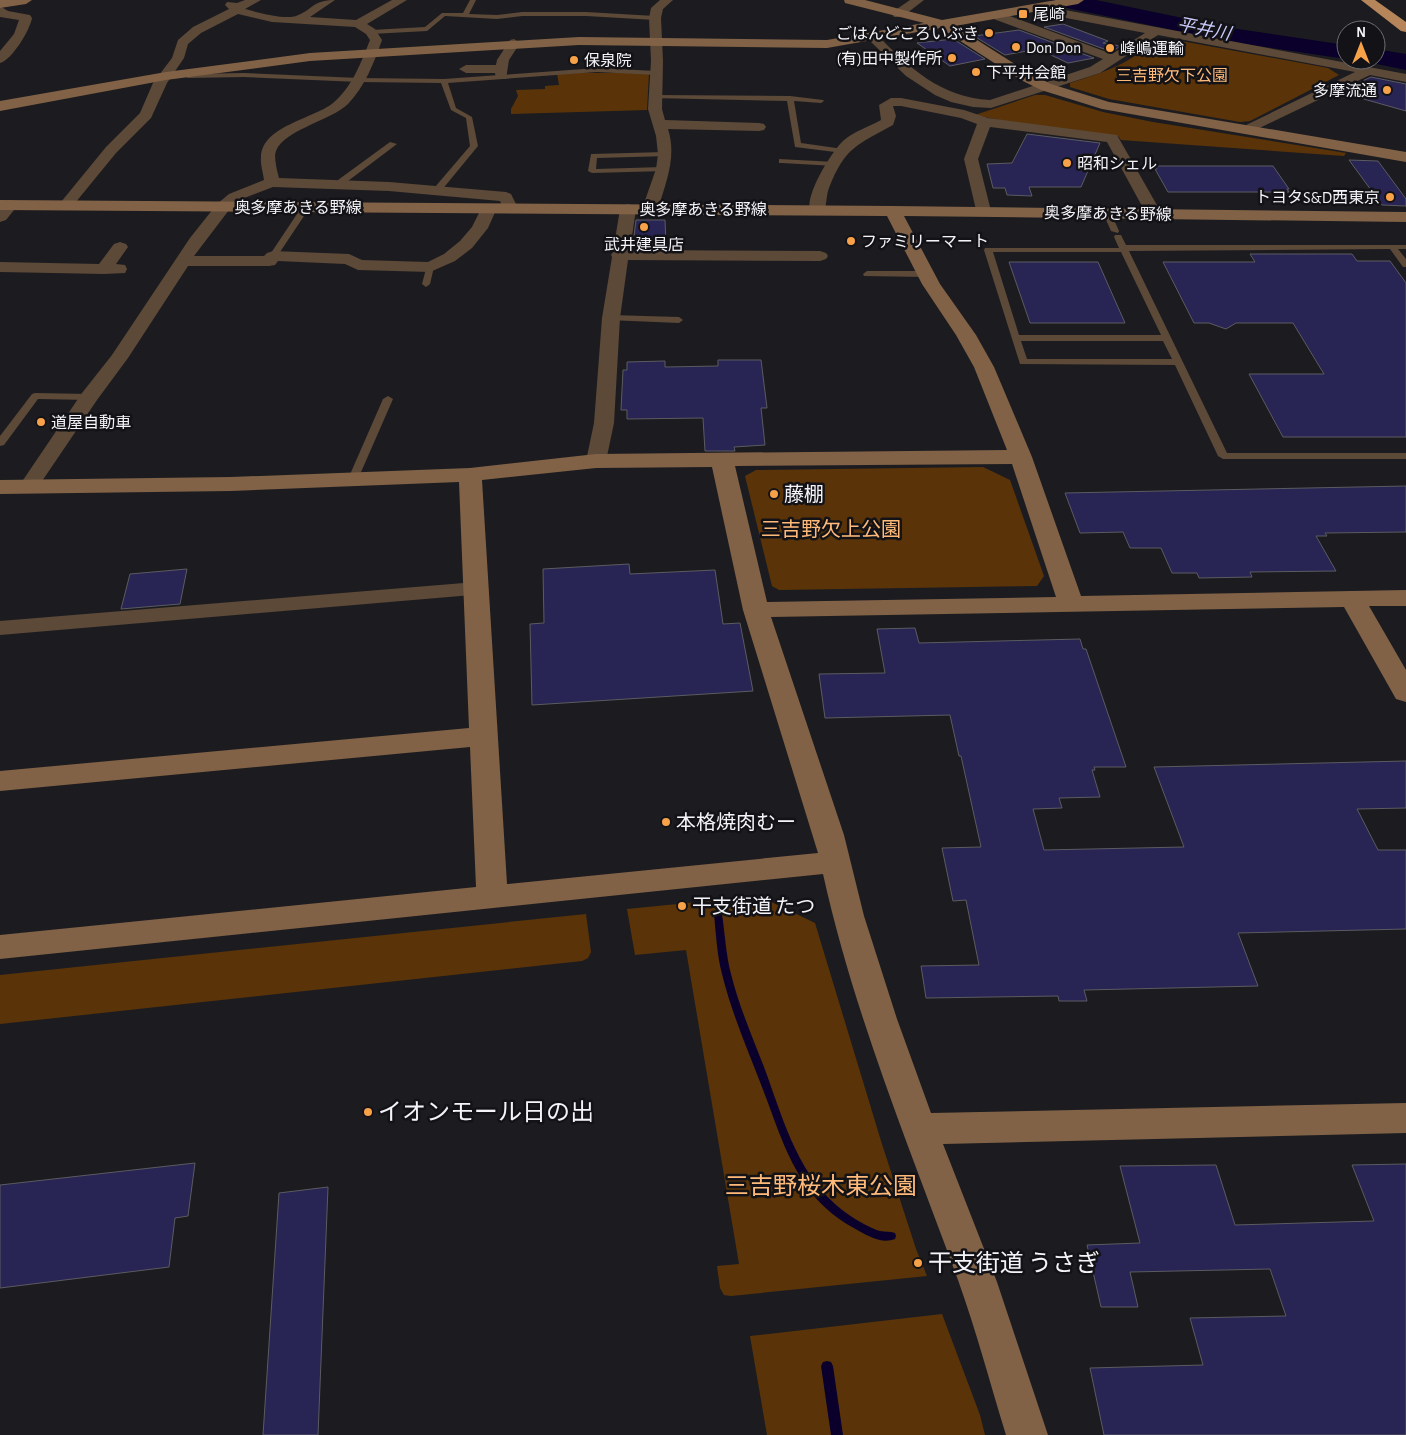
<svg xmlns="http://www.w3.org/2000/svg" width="1406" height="1435" viewBox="0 0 1406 1435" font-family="'Alegreya Sans','Noto Sans JP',sans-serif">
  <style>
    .green { fill: #5a3408 }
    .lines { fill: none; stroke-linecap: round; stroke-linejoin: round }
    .stream { fill: #0a002b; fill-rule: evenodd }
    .river { fill: #0a002b; fill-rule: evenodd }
    .building { fill: #282453; stroke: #5b5b61 }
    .lane { fill: #5c4938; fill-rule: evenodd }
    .street { fill: #5c4938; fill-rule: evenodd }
    .secondary { fill: #816246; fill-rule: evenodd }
    .highway { fill: #b6865a; fill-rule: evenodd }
    .poi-dot { fill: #f7a149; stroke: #131317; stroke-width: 2 }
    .labels { text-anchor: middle; stroke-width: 5; stroke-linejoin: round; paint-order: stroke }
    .far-poi-label { font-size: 16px; fill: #f4f4f8; stroke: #131317; text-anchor: start }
    .far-park-label { font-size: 16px; fill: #ffba7a; stroke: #131317 }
    .far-street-label { font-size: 16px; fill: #f4f4f8; stroke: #131317 }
    .far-water-label { font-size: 18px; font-style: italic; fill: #c9c9fb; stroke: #131317 }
    .poi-label { font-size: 20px; fill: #f4f4f8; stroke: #131317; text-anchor: start }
    .park-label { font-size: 20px; fill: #ffba7a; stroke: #131317 }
    .near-poi-label { font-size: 24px; fill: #f4f4f8; stroke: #131317; text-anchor: start }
    .near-park-label { font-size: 24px; fill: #ffba7a; stroke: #131317 }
  </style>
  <rect width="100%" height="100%" fill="#1c1c20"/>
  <!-- green -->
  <path class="green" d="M1170,39L1328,68L1339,75L1250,121L1240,122L1109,99L1070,87V83C1089,77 1108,71 1125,62C1140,54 1152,41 1170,39Z
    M557,73H649L647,110L511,114V109L518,96L516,90L545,89V86L559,85Z
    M1035,95H1045L1103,112L1153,122L1346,153L1344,156L1121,140L1118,136L1014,123L975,115Z
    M983,467L1010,480L1044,576L1037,586L779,590L772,586L745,476L756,470Z
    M759,896L815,923L881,1141L916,1249L927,1276L731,1296L724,1295L720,1288L717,1266L739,1264L686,950L635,955L627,909Z
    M586,914L591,952L588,958L582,961L0,1024V975Z
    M942,1314L980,1415L985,1435H767L750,1336Z"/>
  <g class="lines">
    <!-- stream -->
    <path class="stream" d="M718,911L721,912L722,914C725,934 726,955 731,974C739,1006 752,1036 764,1067C782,1115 795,1168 835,1204C845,1213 866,1227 880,1231C885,1232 890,1231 895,1233L896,1236L895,1239C882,1244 870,1237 859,1231C840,1221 823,1208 810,1191C788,1162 778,1129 765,1095C750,1055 732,1015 722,974C717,955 716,934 714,914L715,912Z
      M827,1361L831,1362L833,1366L843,1435H831L821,1366L823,1362Z"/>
    <!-- river -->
    <path class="river" d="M1051,0H1096L1231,28L1346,45V59L1231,42L1062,7L1054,5Z
      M1376,49L1406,54V70L1367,62L1366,60H1376Z"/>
  </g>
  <!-- building -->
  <path class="building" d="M1063,24L1108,41L1103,43L1120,46L1112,52L1044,27Z
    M1019,30L1094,58L1068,63L1038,49L1005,55L974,36Z
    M953,39L985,59L950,66L917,43Z
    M1371,77L1406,84V111L1339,92Z
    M1027,134L1100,143L1081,187H1029L1032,196L1007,195L1005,188H993L987,164L1012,163Z
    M1349,160L1378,161L1406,199V206L1382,205Z
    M1155,166H1273L1289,189H1287L1289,192H1168L1155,169H1157Z
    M636,220H665L666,244H633Z
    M1250,254H1352L1357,261H1390L1406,283V437H1283L1249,374H1324L1293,323H1236L1226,329L1209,323H1194L1163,262H1255Z
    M1009,262H1098L1125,323H1030Z
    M718,360H761L767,408H761L765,445L734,447L735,451H705L703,418L627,419V410H621L623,370H627V362L665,361V367L718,366Z
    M1406,486V532L1325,533L1327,536H1316L1336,571L1250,572L1252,577L1199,578L1197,573H1172L1161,548H1130L1123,532L1080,533L1065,493Z
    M629,564L630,574L715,570L723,624L740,623L753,691L532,705L530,624L544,623L543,569Z
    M187,569L180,604L121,609L130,574Z
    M915,628L919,643L1080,639L1083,649H1086L1126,767H1094L1095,770H1092L1100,797L1059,798L1062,808L1033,809L1044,850L1184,847L1154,767L1406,761V808L1357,809L1378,850H1406V929L1238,933L1258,986L1084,990L1087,1001H1059L1058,996L926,998L921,966L979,965L966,900L953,901L942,848L981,847L961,756H959L950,715L825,718L819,674L885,673L877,629Z
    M195,1163L188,1216L175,1218L169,1267L0,1288V1185Z
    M1406,1164V1435H1104L1090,1368L1203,1365L1190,1318L1286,1316L1270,1269L1130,1272L1138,1307H1101L1087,1245L1140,1243L1120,1166L1216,1165L1235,1225L1374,1221L1352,1165Z
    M328,1187L318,1435H263L279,1193Z"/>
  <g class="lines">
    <!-- lane -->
    <path class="lane" d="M470,0H476L469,14L497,15L522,12H586L655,16L658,18L655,20L586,16H522L497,19L445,16L427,31L371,34L368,32L371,30L425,27L442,13H463Z
      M597,68L656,71L659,73L656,75L597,72L448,83L456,108L472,117L478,146L441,191H435V187L470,146L466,118L451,110L441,83L359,82L244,77L188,78L179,73L182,71L189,74L244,73L359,78L444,79Z
      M655,95L790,96L823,100L824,101L821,103L794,101L801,143L843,149L847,151L843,153L795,147L787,101L653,98V96Z
      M390,142L397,144L344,184H338V180Z
      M665,152L669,154L668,156L597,158L596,169L663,167H666V171L592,173L588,171L591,154Z
      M779,159L835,162L839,164L835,166L782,163H779Z
      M303,205L310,207L276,258H270L269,256Z
      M1104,211L1111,213L1119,231L1118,233L1111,231L1103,213Z
      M1115,235H1121L1126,245H1406V249H1398L1406,259V267H1403L1390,249L1129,251L1227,453H1406V459H1223L1218,456L1175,365L1020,364L984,250L985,248H1119L1114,237ZM993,252H1121L1161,335H1019ZM1021,341H1163L1172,359H1027Z
      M427,265L434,267L430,284L426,287L422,284Z
      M867,271H925L929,274L925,277L864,276L863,274Z
      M611,315L679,317L683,320L679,323L608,320L607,318Z
      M35,393L89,394L94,397L89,400L38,399L4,445L0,446V436L32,394Z
      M388,396L393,399L358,479L357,481H349L348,479L383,399Z"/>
    <!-- street -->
    <path class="street" d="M245,0H261L245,9C256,12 285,20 296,16C313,10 312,0 335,0L310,17L356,20L392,0H407L367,24L375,29L382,40C374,63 365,86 348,104C331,121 278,131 275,155C275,162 277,171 279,178L389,182L506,192L511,194L518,208L516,211H504L500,201L389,191L273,187L239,200L229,210L194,256H264L267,253L273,251L349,254L362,260L428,262L444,254L460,241L472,227L483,205H495L497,208L488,228L472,248L455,261L430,272L358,270L345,264L278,261L275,265L269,266H188L128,358L97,400L36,490L29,492L22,490L19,486L82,393L112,355L190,238L217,204L229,194L264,180C263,172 260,164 261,157C262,126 313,119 333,103C352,87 361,63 370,40L366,34L355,27L272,22L238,14L201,33L188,44L184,58L167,83L151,118L116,153L71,208H61L58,205L61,202L106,147L140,113L153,83L172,58L178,40L193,27L229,9L225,5L227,2L237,3Z
      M660,0H673L663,9L661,18L663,61L662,109L665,120L759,123L764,124L766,127L764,130L759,131L668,129C677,157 666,182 658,209L656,212H644L642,209L656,169L658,154L656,136L648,109L651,61L649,18L651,8Z
      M910,0H924L902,17H894L892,14L894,11Z
      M0,6L8,11L30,15L32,18C30,30 12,60 0,63V51L14,34L19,20L0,17Z
      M1065,10L1406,74V82L1370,75L1247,134L1242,133L1240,130L1242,127L1355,72L1158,35L1100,73L991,108L973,107L951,102L935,95L906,76L866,37L872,33L876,34C910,68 940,97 990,100L1090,67L1103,59L991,18L989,15L991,12H999L1112,54L1145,33L1061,17L1059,14L1061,11Z
      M514,39L520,43L509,60L506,79H496L495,73H466L459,69L466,65H496L497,60L510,40Z
      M891,98H901L964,110L988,118L1117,135L1162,214L1160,217H1148L1107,142L990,127L978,159L991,211L989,214H977L964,159L977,124L961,118L901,106H893L896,116L893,125C857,145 845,147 829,188C826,195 827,207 823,213H811C802,199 832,151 843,141C854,131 869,127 881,120L879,105Z
      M10,200L15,202L18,205L6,220L0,222V207L5,202Z
      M628,204L634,206L636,209L630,250L820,251L826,253L828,256L826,259L820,261L628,260L620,318L614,423L606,461L603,465L596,467L589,465L586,461L594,423L602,318L612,257L611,255L613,252L620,209L622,206Z
      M120,242L126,244L128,247L116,264L125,265L127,269L125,273L104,274L0,272V262L99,264L114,244Z
      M476,582L484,584L487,589L484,594L0,635V621Z"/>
    <!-- secondary -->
    <path class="secondary" d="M0,0H32L26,4L0,8Z
      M844,0H865L942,20L1056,0H1084L1078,4L955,26L1029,73L1051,84L1109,102L1406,152V162L1102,109L1041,90L1019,79L940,28L827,48L579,45L310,61L166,80L0,111V101L166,72L310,53L579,37L827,40L924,23L845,3Z
      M0,200L893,206L1406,212V222L904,216L940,284L976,335L994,367L1032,457L1081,596L1406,590V606H1369L1406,670V702L1396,699L1344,607L771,617L844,835L864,916L897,1019L931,1113L1406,1103V1133L943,1144L997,1282L1048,1435H1006C990,1383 976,1330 958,1280C909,1146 854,1014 823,874L0,959V935L476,887L470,747L0,791V771L469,728L459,482L231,491L0,494V480L231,477L470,468L596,454L1007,450L974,367L956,335L922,284L887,216L0,210ZM1012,464L1056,597L767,602L735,466ZM712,467L743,610L818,853L507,884L482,480L596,468Z"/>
    <!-- highway -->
    <path class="highway" d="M1361,0H1375L1406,22V32L1401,31Z"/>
  </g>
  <!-- markers -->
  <g class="poi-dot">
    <rect x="1018" y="9" width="10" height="10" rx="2.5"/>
    <circle cx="989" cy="33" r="5"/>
    <circle cx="1016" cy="47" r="5"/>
    <circle cx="1110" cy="48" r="5"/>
    <circle cx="952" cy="58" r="5"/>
    <circle cx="574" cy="60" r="5"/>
    <circle cx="976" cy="72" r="5"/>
    <circle cx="1387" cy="90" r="5"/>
    <circle cx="1067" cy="163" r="5"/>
    <circle cx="1390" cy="197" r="5"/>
    <circle cx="644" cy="227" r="5"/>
    <circle cx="851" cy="241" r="5"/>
    <circle cx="41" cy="422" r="5"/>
    <circle cx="774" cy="494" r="5"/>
    <circle cx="666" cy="822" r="5"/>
    <circle cx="682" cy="906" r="5"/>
    <circle cx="368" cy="1112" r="5"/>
    <circle cx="918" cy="1263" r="5"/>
  </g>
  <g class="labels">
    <!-- far-poi labels -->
    <g class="far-poi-label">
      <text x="1033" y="20">尾崎</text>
      <text x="979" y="39" text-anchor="end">ごはんどころいぶき</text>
      <text x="1026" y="53">Don Don</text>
      <text x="1120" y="54">峰嶋運輸</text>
      <text x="942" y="64" text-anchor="end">(有)田中製作所</text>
      <text x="584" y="66">保泉院</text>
      <text x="986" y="78">下平井会館</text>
      <text x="1377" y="96" text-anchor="end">多摩流通</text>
      <text x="1077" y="169">昭和シェル</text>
      <text x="1380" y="203" text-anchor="end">トヨタS&amp;D西東京</text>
      <text x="861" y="247">ファミリーマート</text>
      <text x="644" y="250" text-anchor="middle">武井建具店</text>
      <text x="51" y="428">道屋自動車</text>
    </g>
    <!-- far-park labels -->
    <g class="far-park-label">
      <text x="1172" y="81">三吉野欠下公園</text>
    </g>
    <!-- far-street labels -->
    <g class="far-street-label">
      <text x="298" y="213">奥多摩あきる野線</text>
      <text x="703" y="215">奥多摩あきる野線</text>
      <text transform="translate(1108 213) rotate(1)" y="6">奥多摩あきる野線</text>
    </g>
    <!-- far-water labels -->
    <g class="far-water-label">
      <text transform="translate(1204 29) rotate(11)" y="6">平井川</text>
    </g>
    <!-- poi labels -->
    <g class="poi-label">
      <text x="784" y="501">藤棚</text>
      <text x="676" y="829">本格焼肉むー</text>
      <text x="692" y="913">干支街道 たつ</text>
    </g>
    <!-- park labels -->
    <g class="park-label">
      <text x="831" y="536">三吉野欠上公園</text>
    </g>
    <!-- near-poi labels -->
    <g class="near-poi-label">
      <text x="378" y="1120">イオンモール日の出</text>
      <text x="928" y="1271">干支街道 うさぎ</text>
    </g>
    <!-- near-park labels -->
    <g class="near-park-label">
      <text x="821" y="1194">三吉野桜木東公園</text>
    </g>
  </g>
  <!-- north arrow -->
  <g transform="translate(1361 45)"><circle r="24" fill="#131317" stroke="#6d6d71"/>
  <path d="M0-4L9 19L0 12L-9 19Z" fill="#f7a149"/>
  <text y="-8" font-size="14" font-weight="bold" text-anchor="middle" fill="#f4f4f8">N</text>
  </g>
</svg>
